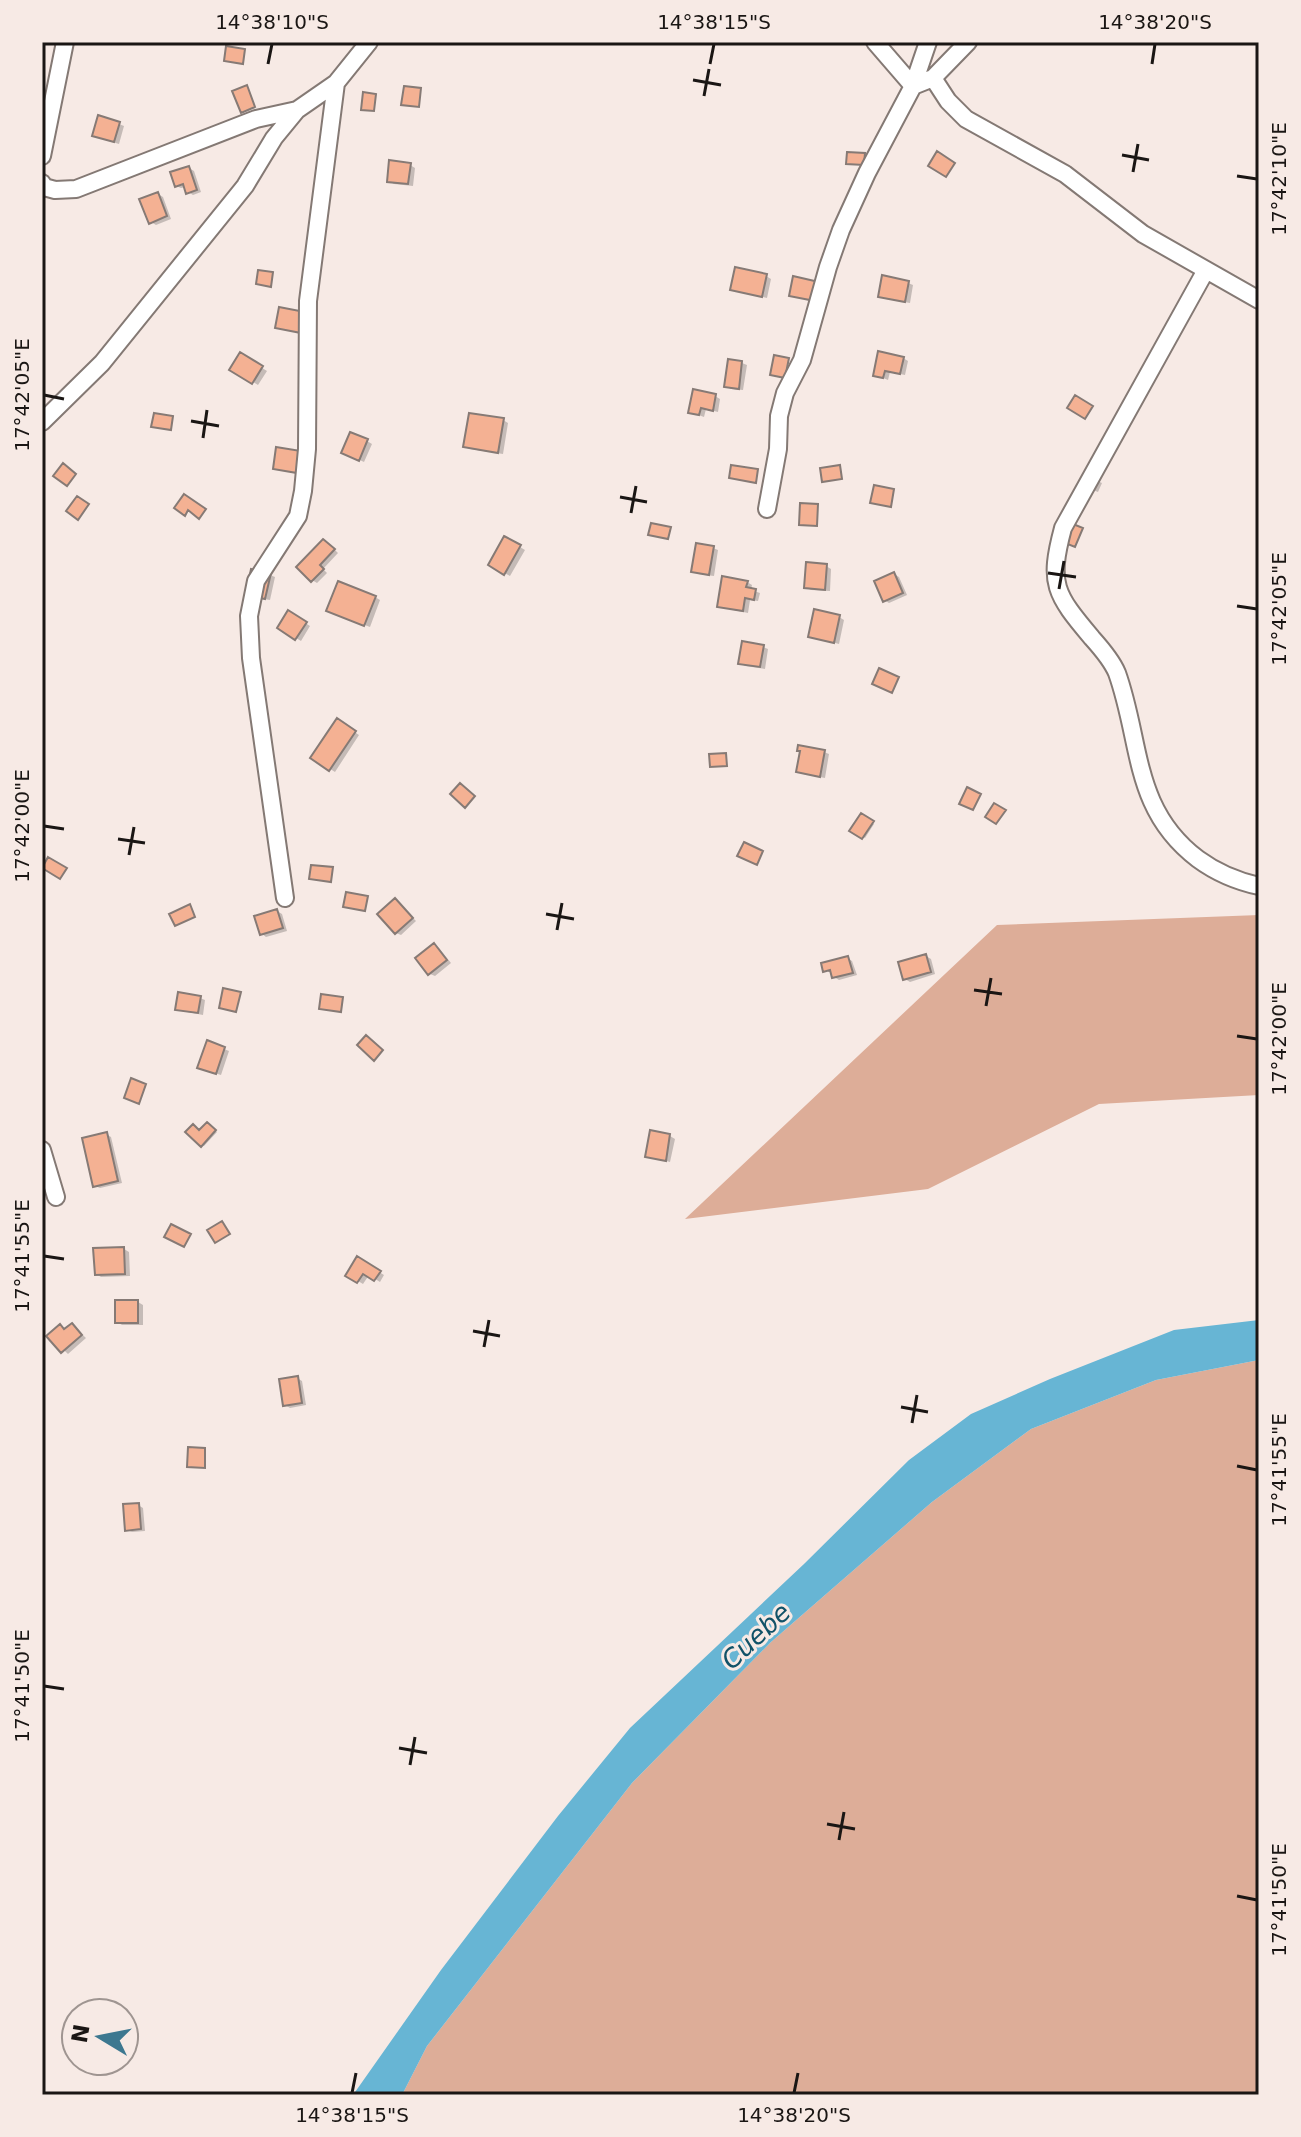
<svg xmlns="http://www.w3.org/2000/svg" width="1301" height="2137" viewBox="0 0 1301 2137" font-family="'DejaVu Sans',sans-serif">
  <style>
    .green { fill: #ddad98 }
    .water { fill: #67b5d4 }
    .shadow { fill: #0003 }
    .building { fill: #f4b193; stroke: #867a75; stroke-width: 2 }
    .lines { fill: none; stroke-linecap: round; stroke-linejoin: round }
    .street-casing { stroke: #847974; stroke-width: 20 }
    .street { stroke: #fff; stroke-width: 16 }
    .ticks { fill: none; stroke: #1a1614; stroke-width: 3 }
    .labels { text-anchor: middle; stroke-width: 6; stroke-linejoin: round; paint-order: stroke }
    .water-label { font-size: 26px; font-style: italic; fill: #115268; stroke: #f7eae5 }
    .neatline { fill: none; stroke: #1a1614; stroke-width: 3 }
    .ticks-label { font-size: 20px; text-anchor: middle; fill: #1a1614 }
  </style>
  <rect width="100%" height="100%" fill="#f7eae5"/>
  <!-- green -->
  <path class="green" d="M1259,915V1095L1099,1104L928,1189L685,1219L997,925Z
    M1259,1360V2095H402L427,2046L632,1783L771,1642L932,1502L1031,1429L1156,1380Z"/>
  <!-- water -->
  <path class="water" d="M1259,1320V1360L1156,1380L1031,1429L932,1502L771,1642L632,1783L427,2046L402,2095H353L441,1970L558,1816L630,1728L804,1564L909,1460L971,1414L1050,1379L1174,1330Z"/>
  <!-- shadow -->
  <path class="shadow" d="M119,124L124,126L119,144L99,138Z
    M410,165L415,168L413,186L394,184L389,181Z
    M189,168L194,171L201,192L193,195L188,192L186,187L181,188L176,186Z
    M158,194L163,197L171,219L156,225L151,222Z
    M766,276L771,279L767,298L732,289Z
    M908,283L913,285L910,303L886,299L881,296Z
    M241,355L267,371L258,385L232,369Z
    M903,358L908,361L905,375L890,372L888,380L876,375Z
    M742,363L747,365L743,390L731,389L726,386Z
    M715,396L720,399L718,412L706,409L704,417L690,412Z
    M503,420L508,423L503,454L470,449L465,446Z
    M367,441L372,444L364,462L349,455Z
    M1086,476L1102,483L1098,492L1082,486Z
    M505,538L525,550L510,576L490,565Z
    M329,544L338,553L323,569L327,573L317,583L312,580Z
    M713,548L718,550L714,576L698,574L693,571Z
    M826,566L831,569L830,591L811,590L806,587Z
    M894,574L899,577L907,595L889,603L884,600Z
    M270,575L275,577L270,600L253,597Z
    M747,582L752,585L751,590L760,593L758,601L750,600L748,613L724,608L719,606Z
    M375,597L380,600L370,627L333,613Z
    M289,613L310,626L301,641L280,628Z
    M839,617L844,620L839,644L810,636Z
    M763,647L768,649L765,669L745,666L740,663Z
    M338,721L359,735L335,772L313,758Z
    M824,752L829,754L825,778L804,774L799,771Z
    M862,815L874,824L865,838L852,830Z
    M395,900L416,921L401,935L396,933Z
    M277,911L282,914L287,931L266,937L262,934Z
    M434,945L439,948L451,963L435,976L430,974Z
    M926,956L931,959L935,974L910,982L905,979Z
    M847,958L852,961L857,975L839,980L834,977L833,973L825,970Z
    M200,998L205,1000L203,1015L182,1011L177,1009Z
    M224,1049L229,1051L221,1075L205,1070Z
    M207,1124L217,1132L204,1146L188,1132L200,1133Z
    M106,1134L111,1137L122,1183L100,1188L95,1186Z
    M670,1136L675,1139L670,1162L648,1156Z
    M124,1249L129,1252L130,1276L101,1277L96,1274Z
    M358,1259L384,1275L380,1282L369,1275L363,1284L348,1275Z
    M138,1302L143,1305V1325H122L117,1322Z
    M72,1325L86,1338L68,1354L49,1336L60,1326L65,1329Z
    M297,1378L302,1381L306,1405L290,1408L285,1405Z
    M138,1505L143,1508L145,1531L132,1532L127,1530Z"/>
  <!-- building -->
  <path class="building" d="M226,46L245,49L243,64L224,61Z
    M247,85L255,107L241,113L232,91Z
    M404,86L421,88L419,107L401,105Z
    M363,92L376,94L374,111L361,110Z
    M98,115L120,122L114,142L92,136Z
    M937,151L955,163L946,177L928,166Z
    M847,152L865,153L864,165L846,164Z
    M389,160L411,163L408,184L387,182Z
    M189,166L197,190L186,194L183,184L175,187L170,172Z
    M158,192L167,216L149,224L139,199Z
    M735,267L767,274L762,297L730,290Z
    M258,270L273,272L271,287L256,284Z
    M882,275L909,281L905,302L878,297Z
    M793,276L819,282L815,301L789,296Z
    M279,307L305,312L301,333L275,328Z
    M878,351L904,357L900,374L885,371L883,378L873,376Z
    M240,352L263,366L252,384L229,370Z
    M774,355L789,358L785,378L770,375Z
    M728,359L742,361L739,389L724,387Z
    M693,389L716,394L713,411L701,408L699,415L688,413Z
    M1075,395L1093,406L1085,419L1067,408Z
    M154,413L173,416L171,430L151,427Z
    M469,413L504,418L498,453L463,447Z
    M350,432L368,439L359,461L341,453Z
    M276,447L301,451L297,473L273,469Z
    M63,463L76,474L67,486L53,476Z
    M731,465L758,469L756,483L729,478Z
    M840,465L842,479L822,482L820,468Z
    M874,485L894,489L891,507L870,503Z
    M184,494L206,509L199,519L188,510L185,516L174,508Z
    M77,496L89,504L78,520L66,511Z
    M800,503L818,504L817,526L799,525Z
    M1068,522L1083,528L1075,547L1060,541Z
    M651,523L671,527L668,539L648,535Z
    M504,536L521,545L504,575L488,565Z
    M323,539L335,549L320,565L324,569L311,582L296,567Z
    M696,543L714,546L709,575L691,572Z
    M806,562L827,564L825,590L804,588Z
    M251,569L271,573L265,599L246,595Z
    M894,572L903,593L883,602L874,581Z
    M722,576L748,581L746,587L756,589L754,600L745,598L743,611L717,607Z
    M338,581L376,596L364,626L326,611Z
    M814,609L840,615L834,643L808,637Z
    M288,610L307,622L295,640L277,628Z
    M742,641L764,645L760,667L738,664Z
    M879,668L899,677L892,693L872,684Z
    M337,718L356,731L329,771L310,758Z
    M798,745L825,750L820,777L796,772L800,751H797Z
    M726,753L727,766L710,767L709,754Z
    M460,783L475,796L465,808L450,794Z
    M967,787L981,794L973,810L959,804Z
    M994,803L1006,810L996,824L985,817Z
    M861,813L874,821L862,839L849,831Z
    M744,842L763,851L757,865L737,856Z
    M48,857L67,868L60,879L42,868Z
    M311,865L333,867L331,882L309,879Z
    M346,892L368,896L365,911L343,907Z
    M395,898L413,918L395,934L377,914Z
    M190,904L195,917L175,926L169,914Z
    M277,909L283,928L260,935L254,916Z
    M434,943L447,960L428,975L415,958Z
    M926,954L931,972L903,980L898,962Z
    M848,956L853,973L832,978L830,970L823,972L821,963Z
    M223,988L241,992L236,1012L219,1008Z
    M178,992L201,996L198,1013L175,1010Z
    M321,994L343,997L341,1012L319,1009Z
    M366,1035L383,1050L374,1061L357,1045Z
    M207,1040L225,1047L216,1074L197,1068Z
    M131,1078L146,1084L139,1104L124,1098Z
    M207,1122L216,1130L201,1147L185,1132L193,1124L199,1130Z
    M650,1130L670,1134L666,1161L645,1157Z
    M107,1132L118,1181L93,1187L82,1138Z
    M222,1221L230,1234L215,1243L207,1230Z
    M171,1224L191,1234L184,1247L164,1237Z
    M124,1247L125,1274L95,1275L93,1248Z
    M357,1256L381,1271L374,1281L363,1274L357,1283L345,1276Z
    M115,1300H138V1323H115Z
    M72,1323L82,1335L61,1353L46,1336L60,1324L64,1329Z
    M298,1376L302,1403L283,1406L279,1379Z
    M188,1447L205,1448V1468L187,1467Z
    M139,1503L141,1529L125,1531L123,1504Z"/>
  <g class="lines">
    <defs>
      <path id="street" d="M875,42L913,86L933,78L968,42
        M933,78L948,101L966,119L1065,174L1143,234L1259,300
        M42,156L65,42
        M42,183L44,187L55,190L76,189L256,119L297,110
        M1206,270L1063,528C1048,584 1055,594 1092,638C1101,648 1112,661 1117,673C1142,743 1132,809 1198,859C1217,873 1236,881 1259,886
        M42,422L102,363L245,186L274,138L297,110L336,83L369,42
        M767,509L778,449L779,416L785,393L802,360L828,267L841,230L867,173L913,86L928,42
        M285,898L251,658L249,616L256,581L298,516L303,491L307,449L308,301L336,83
        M42,1150L56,1197"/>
    </defs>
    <!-- street casing -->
    <use href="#street" class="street-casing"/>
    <!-- street -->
    <use href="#street" class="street"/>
  </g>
  <!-- ticks -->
  <path class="ticks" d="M268,64L272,44M710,64L714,44M1152,64L1155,44M693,80L721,85M704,96L709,69M1122,155L1149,160M1133,172L1138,144M1237,176L1257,179M44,395L64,399M191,421L219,426M203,438L207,410M620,497L647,502M631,513L636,486M1048,573L1076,577M1059,589L1064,561M1237,606L1257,609M44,826L64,829M118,839L145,843M129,855L134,827M546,914L574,919M557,930L562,903M974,990L1002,994M986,1006L991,978M1237,1036L1257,1039M44,1256L64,1259M473,1331L500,1336M484,1347L489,1320M901,1407L928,1412M912,1423L917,1395M1237,1466L1257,1470M44,1686L64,1689M399,1748L427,1753M410,1765L415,1737M827,1824L855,1829M839,1840L844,1812M1237,1896L1257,1900M352,2093L356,2073M794,2093L798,2073"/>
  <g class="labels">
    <!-- water labels -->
    <g class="water-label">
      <text transform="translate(756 1636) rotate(-43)" y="9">Cuebe</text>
    </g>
  </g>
  <!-- border -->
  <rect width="1301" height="2137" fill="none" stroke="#f7eae5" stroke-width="88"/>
  <!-- north arrow -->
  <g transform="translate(100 2037) rotate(280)"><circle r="38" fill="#f7eae5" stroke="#9f9591" stroke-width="2"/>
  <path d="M0-6L14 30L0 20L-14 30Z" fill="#3d7890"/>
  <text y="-12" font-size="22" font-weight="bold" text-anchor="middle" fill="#1a1614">N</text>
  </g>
  <rect x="44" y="44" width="1213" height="2049" class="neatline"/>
  <g class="ticks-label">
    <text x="272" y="29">14°38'10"S</text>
    <text x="714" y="29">14°38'15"S</text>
    <text x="1155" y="29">14°38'20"S</text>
    <text transform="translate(1279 179) rotate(-90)" y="7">17°42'10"E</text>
    <text transform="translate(22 395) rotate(-90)" y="7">17°42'05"E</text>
    <text transform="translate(1279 609) rotate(-90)" y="7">17°42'05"E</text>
    <text transform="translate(22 826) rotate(-90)" y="7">17°42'00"E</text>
    <text transform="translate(1279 1039) rotate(-90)" y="7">17°42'00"E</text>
    <text transform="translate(22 1256) rotate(-90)" y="7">17°41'55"E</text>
    <text transform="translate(1279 1470) rotate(-90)" y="7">17°41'55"E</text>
    <text transform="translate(22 1686) rotate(-90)" y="7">17°41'50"E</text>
    <text transform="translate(1279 1900) rotate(-90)" y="7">17°41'50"E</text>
    <text x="352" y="2122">14°38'15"S</text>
    <text x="794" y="2122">14°38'20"S</text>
  </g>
</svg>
